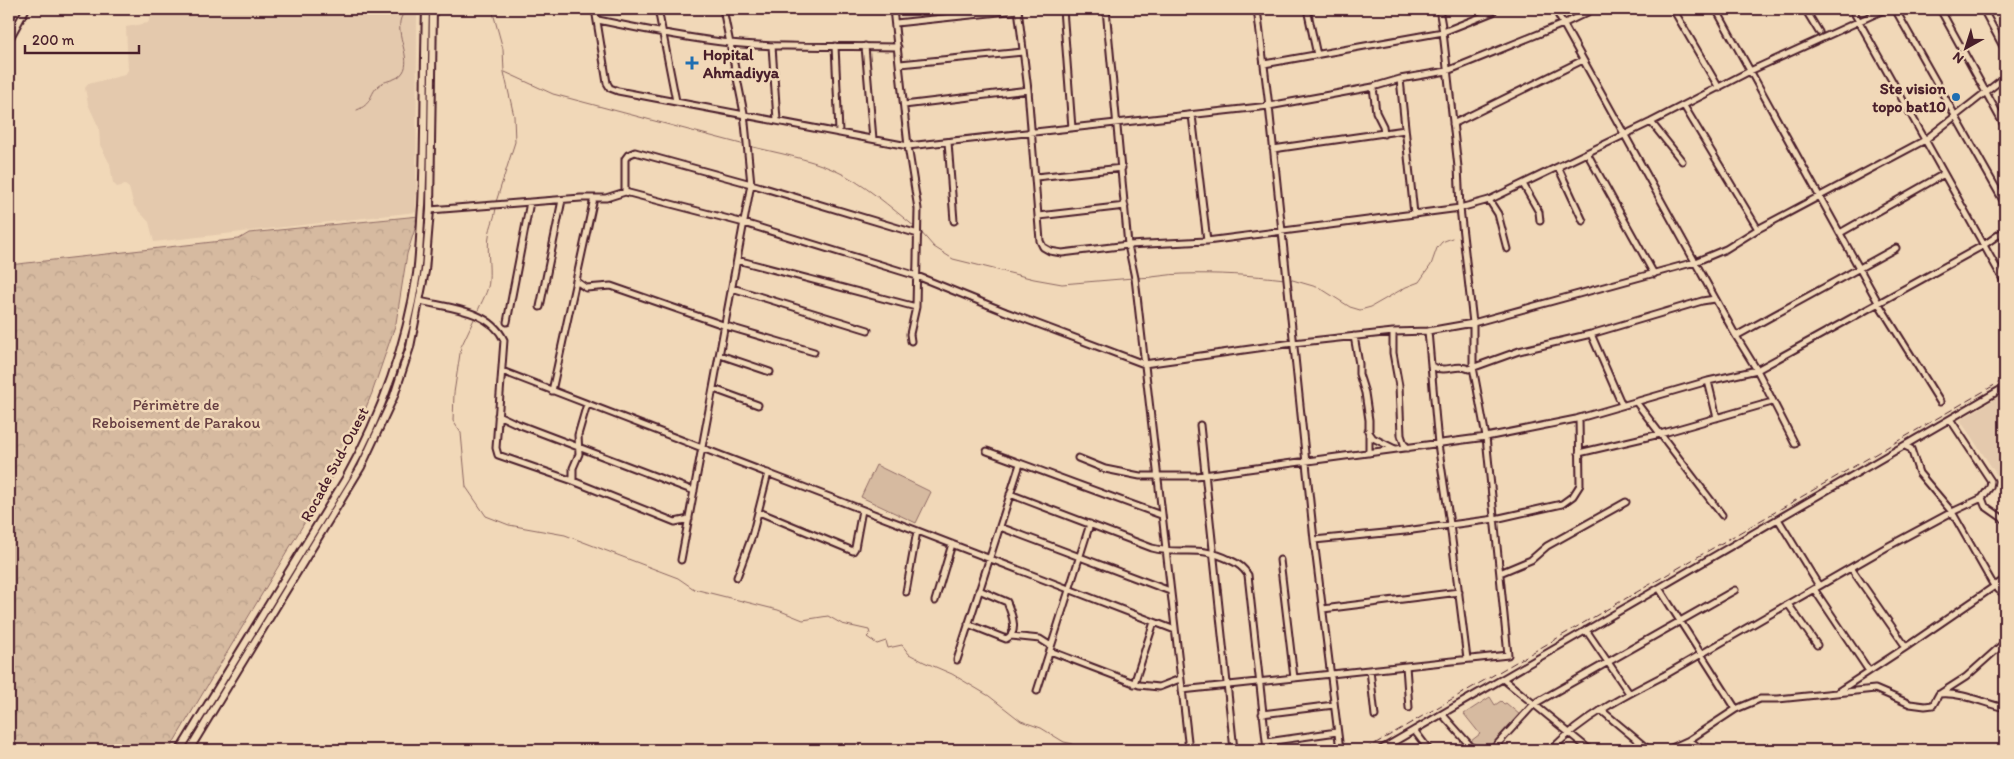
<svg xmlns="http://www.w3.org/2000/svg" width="2014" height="759" viewBox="0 0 2014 759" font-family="Itim,sans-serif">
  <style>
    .built { fill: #e4c9ad }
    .grass { fill: #d6baa0; stroke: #906c66 }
    .forest { fill: url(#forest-crowns); stroke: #906c66 }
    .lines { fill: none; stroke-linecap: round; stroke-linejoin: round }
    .stream { stroke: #8a6560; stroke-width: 1 }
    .minor-casing { stroke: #4a1f2b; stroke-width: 9 }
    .major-casing { stroke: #4a1f2b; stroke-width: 10 }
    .minor { stroke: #f1d8b8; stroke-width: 5 }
    .major { stroke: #f1d8b8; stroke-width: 6 }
    .rail { stroke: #4a1f2b; stroke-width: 1; stroke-dasharray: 8 4; stroke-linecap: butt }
    .poi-dot { fill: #1f6fb2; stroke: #f1d8b8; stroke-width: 2 }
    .labels { text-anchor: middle; stroke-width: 5; stroke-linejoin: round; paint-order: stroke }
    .poi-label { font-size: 16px; font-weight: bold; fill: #4a1f2b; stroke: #f1d8b8; text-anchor: start }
    .park-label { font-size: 16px; fill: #663e42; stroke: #f1d8b8 }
    .street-label { font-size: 16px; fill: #4a1f2b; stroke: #f1d8b8 }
  </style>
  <defs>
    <pattern id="forest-crowns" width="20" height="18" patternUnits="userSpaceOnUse" patternTransform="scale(1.25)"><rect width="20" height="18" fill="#d6baa0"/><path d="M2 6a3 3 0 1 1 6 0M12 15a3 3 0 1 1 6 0" fill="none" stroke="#b99f8a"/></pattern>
  </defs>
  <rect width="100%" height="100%" fill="#f1d8b8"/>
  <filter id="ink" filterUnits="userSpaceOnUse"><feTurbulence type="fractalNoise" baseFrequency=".02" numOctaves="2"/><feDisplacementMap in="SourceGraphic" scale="10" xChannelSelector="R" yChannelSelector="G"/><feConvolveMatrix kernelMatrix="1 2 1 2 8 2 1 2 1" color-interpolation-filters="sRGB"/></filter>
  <g filter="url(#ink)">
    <!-- built -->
    <path class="built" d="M154,9H417L416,212L154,242L149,222L134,206L129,188L125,185L117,187L113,183L110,164L100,145L99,128L88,104L85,88L88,84L125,75L128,70L126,27L148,23Z
      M2005,393V487L1960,420Z"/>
    <!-- grass -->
    <path class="grass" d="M876,465L931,492L916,523L861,497Z
      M1490,697L1495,705L1501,701L1504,704L1506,703L1520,715L1490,747L1489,746L1485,750H1481L1471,741L1480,734L1464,714Z"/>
    <!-- forest -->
    <path class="forest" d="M419,216L407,254L396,323L372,393L358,427L340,463L169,750H9V265L239,239L249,233Z"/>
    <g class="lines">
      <!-- stream -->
      <path class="stream" d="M492,9L503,49L504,72L514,116L515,142L496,202
        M505,72L553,94L745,145
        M357,110C372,104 369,96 377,87C384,79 397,82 403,72C412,59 395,34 401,18C402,15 405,12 407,9
        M749,146C777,153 807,158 834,170C864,183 890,207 915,227
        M920,231L934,247L953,259L1034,279L1062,284L1133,278
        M1137,278C1152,278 1168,274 1183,274C1217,273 1251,275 1285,279
        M1289,279L1320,288L1350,307L1360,310L1371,307L1406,287L1419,282L1431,265L1437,248L1442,242L1452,238
        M477,313C481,302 489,291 489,280C490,265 487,251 489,236C490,226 496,216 496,206
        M475,317L461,347L454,393L453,421L461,433L466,487L486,516L509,525L565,535L678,578L694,589L778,610L803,620L828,616L842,624L869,630L870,634L867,637L877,644L886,641L888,648L902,645L909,654L924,662L952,674L989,696L1021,721L1041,728L1064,742L1073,744L1076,750"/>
      <defs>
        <path id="minor" d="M595,9L607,83L610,88L618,91L908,146L1269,106L1373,87L1400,79L1447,71L1563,24L1594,9
          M658,9L676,101
          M893,9L908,146L918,209L916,307L910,334L911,341
          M1018,9L1028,90L1040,241L1043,247L1050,251L1062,253L1128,245L1207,241L1414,214
          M1063,9L1072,128
          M1106,9L1128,245L1135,278L1189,750
          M1257,9L1269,106L1314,540L1340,750
          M1307,9L1317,55
          M1555,9L1736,336L1757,370L1795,444
          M1673,9L1719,88
          M1716,9L1879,304L1940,402
          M1805,9L1819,32
          M1852,9L2005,283
          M1895,9L2005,204
          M1940,9L2005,127
          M1983,9L2005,50
          M723,10H893
          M598,20C641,29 685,38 730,43C785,49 842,45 898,47
          M896,23L1018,10
          M9,40L26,9
          M772,46L777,120
          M835,46L839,132
          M865,46L873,139
          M900,64L1023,52
          M1264,64L1443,32L1493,12
          M1400,79L1414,214L1460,208L1489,200L1651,122L1750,71L1886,9
          M1373,87L1376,112L1383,126L1384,134
          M904,105L1028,90
          M1684,106L1758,229
          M1192,115L1207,241
          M1651,122L1682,161
          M1453,124L1583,60
          M948,142L954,221
          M1273,149L1405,130
          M1587,153L1654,274
          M1558,167L1583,221
          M1036,177L1122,168
          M1523,184L1539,212L1540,221
          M625,192V159L628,155L635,152L751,184L918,234
          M1489,200L1498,214L1507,249
          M430,210L581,198H606L625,192L744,223L917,276L1006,312L1144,364L1293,343L1393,332L1428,331L1473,323L1695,262L1726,249L1758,229L1925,140L2005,77
          M1039,216L1125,206
          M1840,233L1944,174
          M737,260L916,307
          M576,281L586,288L611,286L726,326L814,352
          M732,288L868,330
          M420,301C449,308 490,310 504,340L496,448L498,455L573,481L675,522L689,519
          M540,307L562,200
          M507,322L530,202
          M1428,331L1438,444L1450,524L1467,659
          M1393,332V353L1399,386L1401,435L1404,444L1408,448
          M1591,334L1622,405
          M1354,336L1359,364V374L1365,393L1369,420V453
          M1736,336L1896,248
          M720,355L770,372
          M1431,366C1447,374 1455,363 1469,369L1519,351L1591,334L1702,301L1715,299
          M502,371L1175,630
          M1708,381L1717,418
          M714,389L758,405
          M552,391L594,198
          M1636,402L1722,515
          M498,415L515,423L694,491
          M1200,425L1234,750
          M1368,431L1373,438L1395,449
          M1905,446L1911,449L1919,473L1952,512L1994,586L2005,595
          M987,451L1161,515
          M1579,453L1660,434L1772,402
          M1078,458L1105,469L1140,476H1196L1486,437L1576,419L1708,381L1757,370L1984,245L2005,230
          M573,481V468L579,454L578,435L587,404
          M1010,494L1152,548C1182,556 1198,544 1230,560C1237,563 1244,568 1248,575L1267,750
          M1982,498L1985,506L2005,520
          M759,512L853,551L855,548L862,510
          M1778,519L1819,586
          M1000,527L1170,591
          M1314,540L1405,531L1495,519L1562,504L1573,496L1580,485L1579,418
          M681,560L751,184L744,113L723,9
          M1280,560L1294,678
          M1851,568L1906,647
          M1500,573L1531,560L1547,546L1626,502
          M737,577L752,536L768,473
          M1659,588L1736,709
          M1814,589L1869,671
          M906,592L917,531
          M935,601L952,544
          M1788,604L1817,645
          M1323,609L1459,592
          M968,624L1006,639C1020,632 1011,613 1007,602L979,590
          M1586,630L1629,693
          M1011,636L1040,639L1051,646
          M1050,651L1139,685L1159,687L1180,679
          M957,660L1020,464
          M1406,666L1409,708
          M1370,670L1375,716
          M1503,679L1590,750
          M1134,684L1154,622
          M1182,690L1508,655L1486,437L1473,367V323L1460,208L1458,167L1443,32L1439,9
          M1037,691L1090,524
          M1839,691L1906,647L2005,579
          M1941,693L1966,677L2005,642
          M1601,710L1649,750
          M1262,714L1334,705
          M1442,714L1474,750
          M1414,730L1429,750
          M1689,740L1702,750
          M1267,742L1337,732
          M1380,750L2005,387
          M1492,750L1534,704L1735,590
          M1551,750C1583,717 1624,696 1665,675L1885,548L1952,512L1982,498L1990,487L1991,481L1950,419
          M1667,750L1689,740L1736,709L1760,699H1778L1875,689L1910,704L1925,706L1933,705L1939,694C1962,692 1983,703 2005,708"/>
        <path id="major" d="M180,750L346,478C381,415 406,346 417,274C420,252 420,229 422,206C425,140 424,75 426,9
          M189,750L361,467L394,396L410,347L425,271L430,210L433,9"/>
      </defs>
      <!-- minor casing -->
      <use href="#minor" class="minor-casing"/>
      <!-- major casing -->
      <use href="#major" class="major-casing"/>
      <!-- minor -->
      <use href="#minor" class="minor"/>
      <!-- major -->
      <use href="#major" class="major"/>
      <!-- rail -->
      <path class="rail" d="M1364,750L2005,379"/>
    </g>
  </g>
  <!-- markers -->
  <g class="poi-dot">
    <path d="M689.5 55.5h5v5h5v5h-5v5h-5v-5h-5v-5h5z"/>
    <circle cx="1956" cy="97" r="5"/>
  </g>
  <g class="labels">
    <!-- poi labels -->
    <g class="poi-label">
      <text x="703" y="60">Hopital<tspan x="703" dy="18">Ahmadiyya</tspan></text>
      <text x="1946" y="94" text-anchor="end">Ste vision<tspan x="1946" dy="18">topo bat10</tspan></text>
    </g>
    <!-- park labels -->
    <g class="park-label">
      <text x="176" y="410">Périmètre de<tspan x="176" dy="18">Reboisement de Parakou</tspan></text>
    </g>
    <!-- street labels -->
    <g class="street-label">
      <text transform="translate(334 464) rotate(-62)" y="6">Rocade Sud-Ouest</text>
    </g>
  </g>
  <!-- margin -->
  <rect width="2014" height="759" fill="none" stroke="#f1d8b8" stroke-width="30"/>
  <rect x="15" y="15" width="1984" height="729" fill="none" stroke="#4a1f2b" stroke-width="2" filter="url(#ink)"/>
  <!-- north arrow -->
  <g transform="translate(1966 48) rotate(219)" stroke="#f1d8b8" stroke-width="4" paint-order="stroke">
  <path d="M0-4L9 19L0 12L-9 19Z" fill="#4a1f2b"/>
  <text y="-8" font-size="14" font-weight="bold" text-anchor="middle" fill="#4a1f2b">N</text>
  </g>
  <!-- scale -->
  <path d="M25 45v8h114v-8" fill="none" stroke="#4a1f2b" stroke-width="2.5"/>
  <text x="32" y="45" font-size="15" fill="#4a1f2b" stroke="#f1d8b8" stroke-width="4" paint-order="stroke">200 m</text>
</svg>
